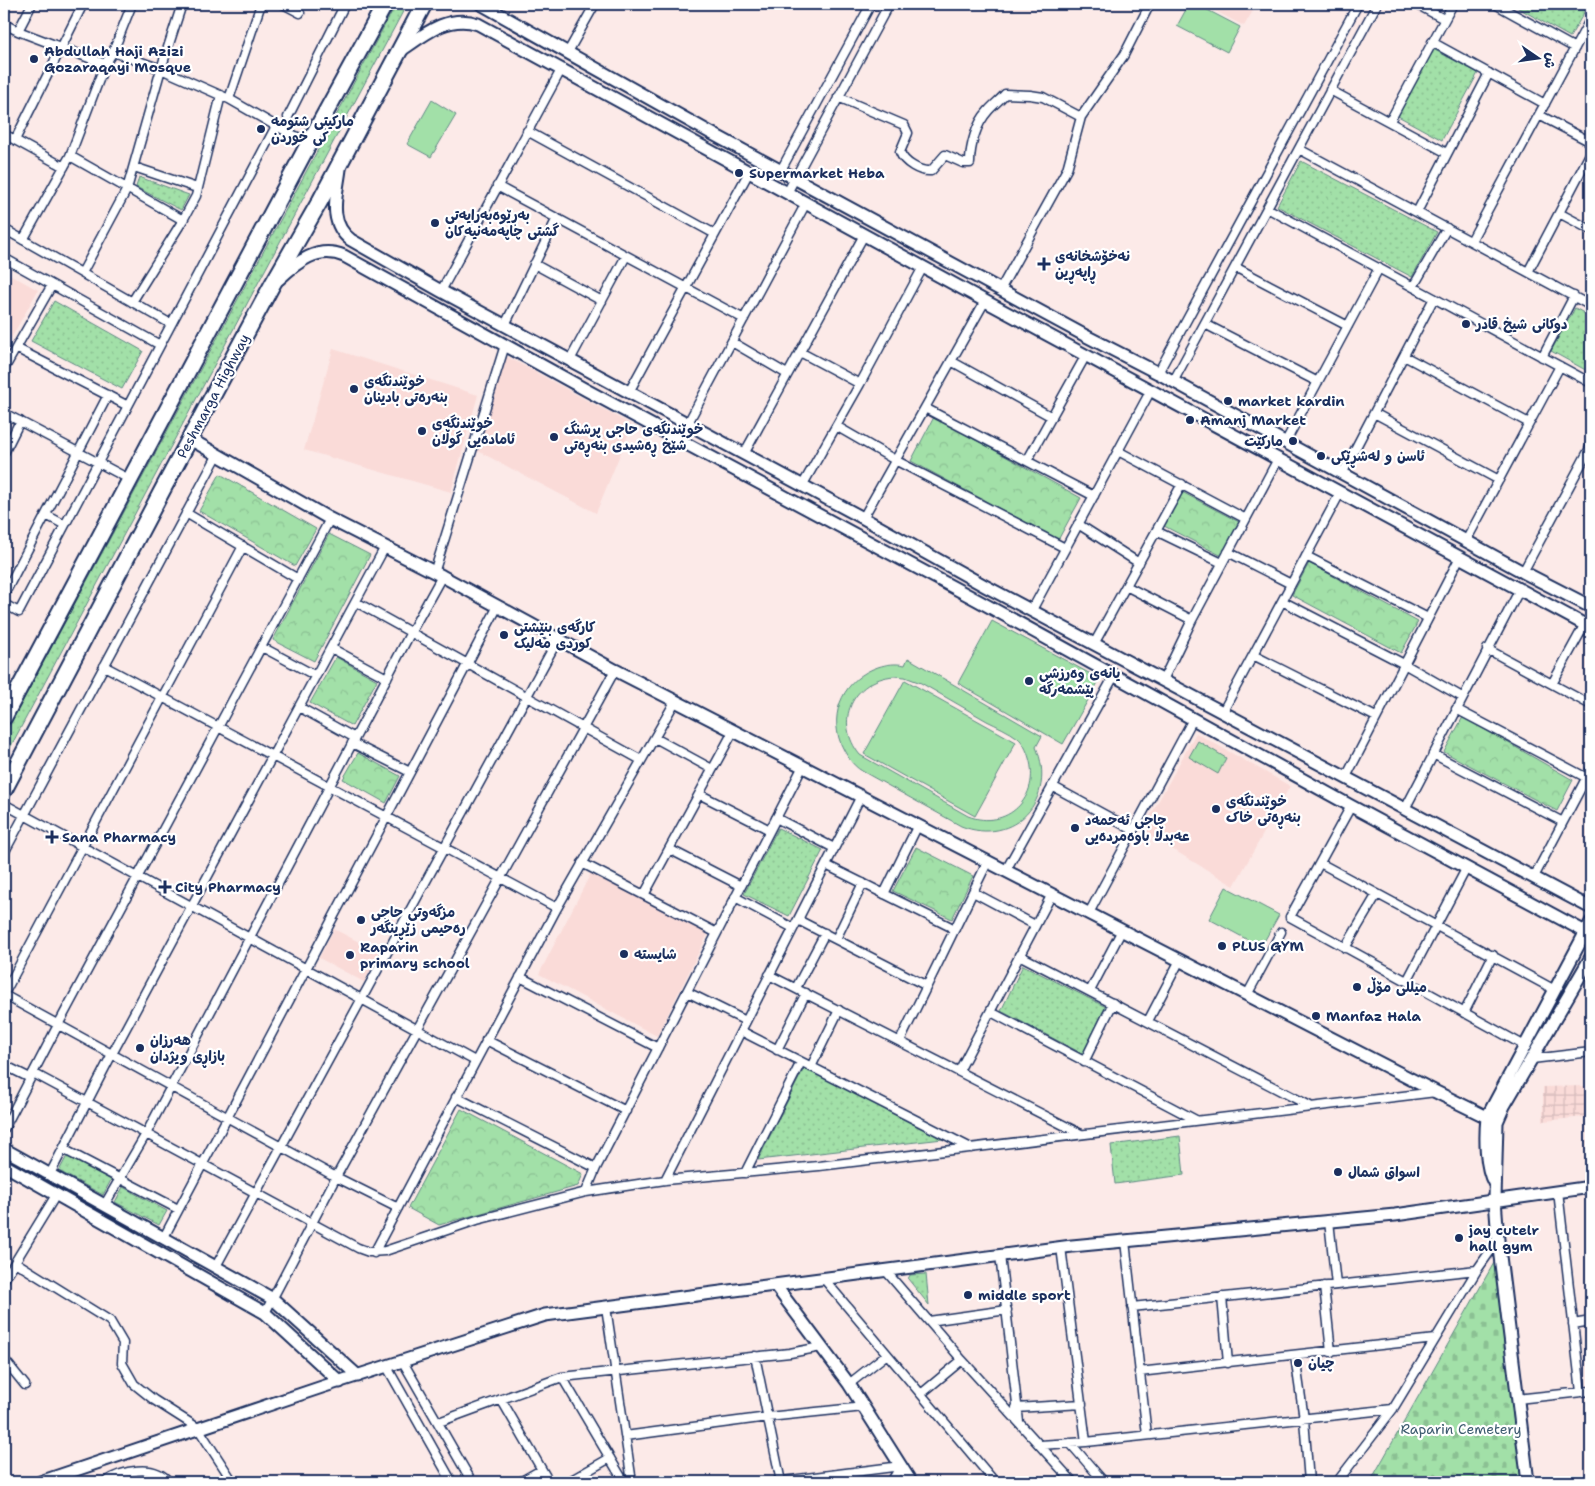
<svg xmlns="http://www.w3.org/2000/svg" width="1595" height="1486" viewBox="0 0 1595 1486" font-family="'Shantell Sans','Playpen Sans Arabic',sans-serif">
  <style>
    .built { fill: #fadbd8 }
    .industrial { fill: url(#industrial-grid) }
    .grass { fill: url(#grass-dots); stroke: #5e8883 }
    .cemetery { fill: url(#cemetery-stones); stroke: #5e8883 }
    .park { fill: url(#park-crowns); stroke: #5e8883 }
    .pitch { fill: #a2e0a8; stroke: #5e8883; fill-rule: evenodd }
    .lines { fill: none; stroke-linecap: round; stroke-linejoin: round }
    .street-casing { stroke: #1b2f5e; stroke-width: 11 }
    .secondary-casing { stroke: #1b2f5e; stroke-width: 15 }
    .highway-casing { stroke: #1b2f5e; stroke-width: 19 }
    .street { stroke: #fff; stroke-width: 8 }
    .secondary { stroke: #fff; stroke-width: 11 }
    .highway { stroke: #fff; stroke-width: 15 }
    .poi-dot { fill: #1b2f5e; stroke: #fff; stroke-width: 2 }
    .labels { text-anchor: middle; stroke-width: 4.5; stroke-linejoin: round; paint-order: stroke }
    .poi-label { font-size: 14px; font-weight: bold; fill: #1b2f5e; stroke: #fff; text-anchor: start }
    .street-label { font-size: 14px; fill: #1b2f5e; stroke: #fff }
    .park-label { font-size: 14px; fill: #3d5b70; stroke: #fff }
  </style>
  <defs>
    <pattern id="industrial-grid" width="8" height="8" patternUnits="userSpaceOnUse" patternTransform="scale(1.25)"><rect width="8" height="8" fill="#fadbd8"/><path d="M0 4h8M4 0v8" fill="none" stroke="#d6bcbc"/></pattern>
    <pattern id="grass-dots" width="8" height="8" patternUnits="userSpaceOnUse" patternTransform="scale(1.25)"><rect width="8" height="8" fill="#a2e0a8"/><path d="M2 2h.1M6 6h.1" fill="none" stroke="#8bc093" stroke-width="1.8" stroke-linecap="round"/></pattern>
    <pattern id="cemetery-stones" width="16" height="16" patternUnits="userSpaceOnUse" patternTransform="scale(1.25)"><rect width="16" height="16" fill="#a2e0a8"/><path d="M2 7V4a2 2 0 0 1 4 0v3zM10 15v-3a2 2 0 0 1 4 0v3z" fill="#8bc093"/></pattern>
    <pattern id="park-crowns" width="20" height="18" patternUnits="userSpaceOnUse" patternTransform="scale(1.25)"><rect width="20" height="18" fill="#a2e0a8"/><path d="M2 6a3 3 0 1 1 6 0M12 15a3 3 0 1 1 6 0" fill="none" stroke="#8bc093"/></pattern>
  </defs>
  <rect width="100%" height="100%" fill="#fceae8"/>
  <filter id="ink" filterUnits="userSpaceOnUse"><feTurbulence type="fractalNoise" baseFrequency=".02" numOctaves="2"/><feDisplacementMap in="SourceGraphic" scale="10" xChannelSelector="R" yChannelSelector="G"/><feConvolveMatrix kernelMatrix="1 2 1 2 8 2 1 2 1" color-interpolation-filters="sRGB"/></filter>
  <g filter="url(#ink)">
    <!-- built -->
    <path class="built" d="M1202,4H1257L1244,26Z
      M4,271L38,290L4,351Z
      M333,349L478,395L451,492L304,450Z
      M506,356L632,425L596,513L476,450Z
      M1196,733L1290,786L1234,886L1142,831Z
      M591,873L708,934L657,1036L539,974Z
      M334,929L380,953L364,982L319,958Z"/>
    <!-- industrial -->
    <path class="industrial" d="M1585,1086V1117L1543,1121V1087Z"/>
    <!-- grass -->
    <path class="grass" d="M396,4H407L4,759V736Z
      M1511,4H1589L1570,37Z
      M1433,49L1478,73L1442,140L1398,116Z
      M1301,161L1437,232L1412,277L1277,206Z
      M139,177L189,195L181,210L136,187Z
      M54,301L143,351L122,389L31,341Z
      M1575,308L1591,317V373L1551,351Z
      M778,828L823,850L789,916L744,894Z
      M1023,965L1106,1007L1083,1054L1001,1011Z
      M804,1068L943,1139L758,1160Z
      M1180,1136L1184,1175L1115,1184L1111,1145Z
      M67,1156L111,1180L103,1195L59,1171Z
      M123,1187L167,1211L159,1225L115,1202Z
      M926,1274L929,1305L908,1279L910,1275Z"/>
    <!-- cemetery -->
    <path class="cemetery" d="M1495,1261L1521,1482H1370Z"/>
    <!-- park -->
    <path class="park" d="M934,417L1081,498L1058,540L911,461Z
      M220,474L316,529L295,566L199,511Z
      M1182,492L1239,522L1222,556L1164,526Z
      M329,534L370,555L314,661L273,640Z
      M1309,563L1418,622L1401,653L1292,595Z
      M336,657L377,680L352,726L310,703Z
      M1463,717L1573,780L1557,811L1444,752Z
      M358,753L400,776L386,803L343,779Z
      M916,847L973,876L952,919L893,891Z
      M461,1109L583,1174L578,1186L439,1225L408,1208Z"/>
    <!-- pitch -->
    <path class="pitch" d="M1189,4H1196L1240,27L1227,52L1177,26Z
      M432,100L456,115L431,157L407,144Z
      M992,621L1100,679L1063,744L958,683Z
      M908,658L1042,736L1036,747C1058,799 1014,847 961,826L862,771C852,765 846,755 841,744C828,712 845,678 878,667C887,664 896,663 905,665ZM894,676L905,677L921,683C943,696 965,708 987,721C997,726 1009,731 1018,738C1023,742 1027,751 1029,758C1041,797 1007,831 968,816L860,755C833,722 852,680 894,676Z
      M905,680L1016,742L975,816L864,754Z
      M1198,741L1226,758L1218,774L1189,757Z
      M1226,887L1279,915L1261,947L1209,919Z"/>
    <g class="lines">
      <defs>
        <path id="street" d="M283,4L300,13
          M1416,4L1444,19
          M1495,4L1575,48
          M4,24L18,31L105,64
          M18,31L32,4
          M1432,42L1545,104
          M113,52L161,69L229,99L276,126
          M568,52L595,4
          M1330,90L1447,153
          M838,97L904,125L908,133L900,152C904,163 920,172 931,171L945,155L963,163H970C970,146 976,124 988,111C993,105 1000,100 1005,94L1030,95L1043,97L1081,117
          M229,99L261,4
          M1539,115L1591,142
          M288,117L345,4
          M1390,121L1453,4
          M527,131L715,234
          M4,134L64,167
          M15,140L83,4
          M1299,149L1591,306
          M70,156L183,220
          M134,167L197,188
          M781,170L871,4
          M497,186L744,319
          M787,193L889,4
          M1267,208L1591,383
          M1417,212L1489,73
          M1559,213L1591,230
          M4,229L171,324
          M23,240L70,156L105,64L113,52L132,4
          M1471,241L1591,18
          M4,258L160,345
          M534,264L602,301
          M1235,267L1348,326
          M1528,272L1591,152
          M82,273L127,189L161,69L182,4
          M1413,287L1447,228
          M1000,290L1067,169L1081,117L1124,55L1150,4
          M441,291L561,70
          M132,302L183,220L196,196L221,95
          M1205,324L1318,382
          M505,325L557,218
          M732,342L787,374
          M16,348L128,406
          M800,352L860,384
          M1404,356L1529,423
          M1542,357L1574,296
          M570,360L626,256
          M951,361L1052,417
          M4,369L52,285
          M1158,373L1358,4
          M1173,382L1377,4
          M629,392L749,172
          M925,408L1094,496
          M4,413L129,479
          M1374,413L1499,480
          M688,423L806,203
          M836,426L895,460L1065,548
          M1285,443L1379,268
          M1118,451L1246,519
          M4,453L20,421
          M744,454L864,235
          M1027,461L1086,355
          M1342,474L1434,298
          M802,486L860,384L923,267
          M186,513L298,579
          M46,515L65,525
          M863,518L985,301
          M1078,524L1139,563
          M1156,531L1222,563
          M1466,541L1560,366
          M1228,552L1291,584
          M1306,556L1428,618
          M1523,572L1591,446
          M434,573L505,345
          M1126,586L1192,620
          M4,595L108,395
          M1282,601L1404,664L1462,697
          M356,602L641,760
          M4,604L19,612L276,126L309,143
          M1032,610L1151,390
          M1094,644L1182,484
          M262,647L316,676
          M331,648L387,678
          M1487,649L1591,705
          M1253,655L1376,717
          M104,666L557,908
          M1163,680L1192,620L1278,459
          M1552,684L1585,624
          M299,707L355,738
          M1456,709L1587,778
          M1222,713L1340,493
          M655,738L712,769
          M352,743L410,772
          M1433,754L1563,822
          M1346,777L1460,557
          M1052,786L1133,830
          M699,794L770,830
          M4,804L475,1061
          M1351,806L1290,917L1525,1046
          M1405,809L1520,589
          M776,818L834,848
          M669,849L741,886
          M4,853L217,456
          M582,863L717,933
          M1320,863L1555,990
          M826,865L955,929
          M1006,870L1114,676
          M1534,877L1591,769
          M973,892L1035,925
          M884,894L918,825
          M644,895L734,730
          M735,897L793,928
          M1089,913L1193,719
          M798,920L927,986
          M836,939L863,883
          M1345,948L1377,894
          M1019,955L1310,1106
          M769,975L1081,1134
          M520,977L658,1048
          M1407,981L1466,869
          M796,988L825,933
          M1090,991L1122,930
          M687,992L746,1021
          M4,994L243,546
          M4,995L336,1177L398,1208
          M1247,995L1281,932
          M991,1012L1196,1120
          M1464,1013L1493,955
          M1148,1021L1180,960
          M741,1031L971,1148
          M486,1040L626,1111
          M900,1041L988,861
          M777,1050L806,993
          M1532,1059L1591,1052
          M1084,1062L1113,1003
          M4,1065L30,1078
          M811,1067L839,1010
          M959,1071L1052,894
          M33,1073L358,1248L369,1252L385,1251L477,1220L586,1192L665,1180L819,1166L1436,1092
          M456,1097L596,1168
          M4,1129L58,1025L330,519
          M63,1149L178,1209
          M745,1173L801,1062
          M50,1174L112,1054L385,547
          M665,1180L861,796
          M1558,1191L1581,1392
          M586,1192L596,1168L803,766
          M105,1204L146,1134L411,632L442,576
          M1329,1221L1336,1285
          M163,1239L498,606
          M1125,1241L1147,1435
          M1061,1247L1086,1442
          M374,1253L557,908L676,700
          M1000,1255L1019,1422
          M15,1262L110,1321L123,1343L122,1363L134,1384L154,1400L198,1428L233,1482
          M215,1268L558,639
          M885,1270L962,1360L1073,1482
          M824,1279L995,1482
          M4,1280L56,1195
          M1324,1286L1331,1352
          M1222,1297L1228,1363
          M606,1307L632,1482
          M1132,1307L1477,1270
          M265,1313L336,1177L615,670
          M929,1321L1007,1310
          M1573,1324L1591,1321
          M755,1356L781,1482
          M1295,1356L1304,1419L1309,1482
          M4,1359L25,1385
          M403,1362L472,1482
          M387,1367L452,1482
          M1139,1372L1435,1339
          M562,1377L624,1482
          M849,1384L887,1354
          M921,1394L962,1360
          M501,1399L549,1482
          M1517,1399L1591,1391
          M1016,1408L1082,1404
          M439,1422L562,1377L790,1353L821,1347
          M625,1436L768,1417L864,1407
          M1070,1443L1104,1482
          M1040,1445L1086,1442L1393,1409
          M854,1472L862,1482
          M105,1482C121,1471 154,1463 169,1482
          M520,1482L541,1470
          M568,1482L610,1458
          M775,1482L901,1466
          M891,1482L901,1466
          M1337,1482L1393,1409L1477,1270L1498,1240"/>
        <path id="secondary" d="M481,4L711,133L1084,335L1158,373L1523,572L1591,607
          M399,52C422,36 448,13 478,24L985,301L1591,628
          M340,169C337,194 327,222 351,240L441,291L863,518L985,586L1591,908
          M279,279C297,262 318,245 344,256L588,391L977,600L1351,806L1591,935
          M190,439L330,519L442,576L615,670L1436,1092L1497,1122
          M4,1149L273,1299L358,1376
          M4,1165L265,1313L340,1382
          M1494,1183C1485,1167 1485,1136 1487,1117L1591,922
          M775,1285L849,1384L911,1482
          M40,1482L322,1387L545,1315L1072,1246L1395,1215L1591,1187
          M1528,1482L1498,1240L1495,1199L1497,1122L1504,1106L1591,957"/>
        <path id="highway" d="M4,717L309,143L385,4
          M4,790L164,487L272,285L320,201L424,4"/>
      </defs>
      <!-- street casing -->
      <use href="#street" class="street-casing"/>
      <!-- secondary casing -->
      <use href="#secondary" class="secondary-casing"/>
      <!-- highway casing -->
      <use href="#highway" class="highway-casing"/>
      <!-- street -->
      <use href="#street" class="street"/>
      <!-- secondary -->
      <use href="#secondary" class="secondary"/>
      <!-- highway -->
      <use href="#highway" class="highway"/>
    </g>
  </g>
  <!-- markers -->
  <g class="poi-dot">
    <circle cx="34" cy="59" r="5"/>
    <circle cx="261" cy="129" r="5"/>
    <circle cx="739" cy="173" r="5"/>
    <circle cx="435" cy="223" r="5"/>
    <path d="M1041.5 256.5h5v5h5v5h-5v5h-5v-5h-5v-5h5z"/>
    <circle cx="1466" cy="324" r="5"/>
    <circle cx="354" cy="389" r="5"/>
    <circle cx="1228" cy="401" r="5"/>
    <circle cx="1190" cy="420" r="5"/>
    <circle cx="422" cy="431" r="5"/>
    <circle cx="554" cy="437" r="5"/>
    <circle cx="1293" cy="441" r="5"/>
    <circle cx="1321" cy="456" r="5"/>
    <circle cx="504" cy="635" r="5"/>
    <circle cx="1029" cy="681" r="5"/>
    <circle cx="1216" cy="809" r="5"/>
    <circle cx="1075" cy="828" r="5"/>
    <path d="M49.5 829.5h5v5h5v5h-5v5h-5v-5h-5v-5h5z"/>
    <path d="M162.5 879.5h5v5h5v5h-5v5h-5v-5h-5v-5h5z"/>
    <circle cx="361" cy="920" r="5"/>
    <circle cx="1222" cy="946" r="5"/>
    <circle cx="624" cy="954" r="5"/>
    <circle cx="350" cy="955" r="5"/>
    <circle cx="1357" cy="987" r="5"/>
    <circle cx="1316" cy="1016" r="5"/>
    <circle cx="140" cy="1048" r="5"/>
    <circle cx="1338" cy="1172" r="5"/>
    <circle cx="1459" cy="1238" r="5"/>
    <circle cx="968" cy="1295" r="5"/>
    <circle cx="1298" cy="1363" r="5"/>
  </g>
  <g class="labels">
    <!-- poi labels -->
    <g class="poi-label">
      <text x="44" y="56">Abdullah Haji Azizi<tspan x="44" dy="16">Gozaraqayi Mosque</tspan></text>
      <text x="271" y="126">مارکیتی شتومه<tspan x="271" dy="16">کی خوردن</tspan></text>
      <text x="749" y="178">Supermarket Heba</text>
      <text x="445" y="220">بەڕێوەبەرایەتی<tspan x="445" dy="16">گشتی چاپەمەنیەکان</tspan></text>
      <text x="1055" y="261">نەخۆشخانەی<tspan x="1055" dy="16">ڕاپەڕین</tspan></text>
      <text x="1476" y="329">دوکانی شیخ قادر</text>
      <text x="364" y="386">خوێندنگەی<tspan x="364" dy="16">بنەرەتی بادینان</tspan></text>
      <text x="1238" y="406">market kardin</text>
      <text x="1200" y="425">Amanj Market</text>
      <text x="432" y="428">خوێندنگەی<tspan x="432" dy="16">ئامادەیی گوڵان</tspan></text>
      <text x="564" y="434">خوێندنگەی حاجی پرشنگ<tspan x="564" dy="16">شێخ ڕەشیدی بنەڕەتی</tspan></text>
      <text x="1283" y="446" text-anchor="end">مارکێت</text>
      <text x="1331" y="461">ئاسن و لەشڕێکی</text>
      <text x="514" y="632">کارگەی بنێشتی<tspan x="514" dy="16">کوردی مەلیک</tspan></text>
      <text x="1039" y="678">یانەی وەرزشی<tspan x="1039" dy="16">پێشمەرگە</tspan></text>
      <text x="1226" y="806">خوێندنگەی<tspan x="1226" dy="16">بنەڕەتی خاک</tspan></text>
      <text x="1085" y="825">حاجی ئەحمەد<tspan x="1085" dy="16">عەبدڵا باوەمردەیی</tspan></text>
      <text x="62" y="842">Sana Pharmacy</text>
      <text x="175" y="892">City Pharmacy</text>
      <text x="371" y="917">مزگەوتی حاجی<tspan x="371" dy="16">رەحیمی زێڕینگەر</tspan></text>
      <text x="1232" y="951">PLUS GYM</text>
      <text x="360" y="952">Raparin<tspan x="360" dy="16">primary school</tspan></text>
      <text x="634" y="959">شایستە</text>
      <text x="1367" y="992">میللی مۆڵ</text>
      <text x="1326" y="1021">Manfaz Hala</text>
      <text x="150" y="1045">ھەرزان<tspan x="150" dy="16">بازاڕی ویژدان</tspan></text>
      <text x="1348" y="1177">اسواق شمال</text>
      <text x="1469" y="1235">jay cutelr<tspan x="1469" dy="16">hall gym</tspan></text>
      <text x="978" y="1300">middle sport</text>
      <text x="1308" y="1368">چيان</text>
    </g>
    <!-- street labels -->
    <g class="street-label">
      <text transform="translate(213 396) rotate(-62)" y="5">Peshmarga Highway</text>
    </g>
    <!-- park labels -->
    <g class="park-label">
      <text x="1461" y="1434">Raparin Cemetery</text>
    </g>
  </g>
  <!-- margin -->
  <rect width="1595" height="1486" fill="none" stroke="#fff" stroke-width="20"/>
  <rect x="10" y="10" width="1575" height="1466" fill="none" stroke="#1b2f5e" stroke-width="2" filter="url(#ink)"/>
  <!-- north arrow -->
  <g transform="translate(1538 58) rotate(103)" stroke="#ffffff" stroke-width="4" paint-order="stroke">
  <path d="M0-4L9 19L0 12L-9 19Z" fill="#1b2f5e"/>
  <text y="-8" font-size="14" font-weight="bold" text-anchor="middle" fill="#1b2f5e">ش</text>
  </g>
</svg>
